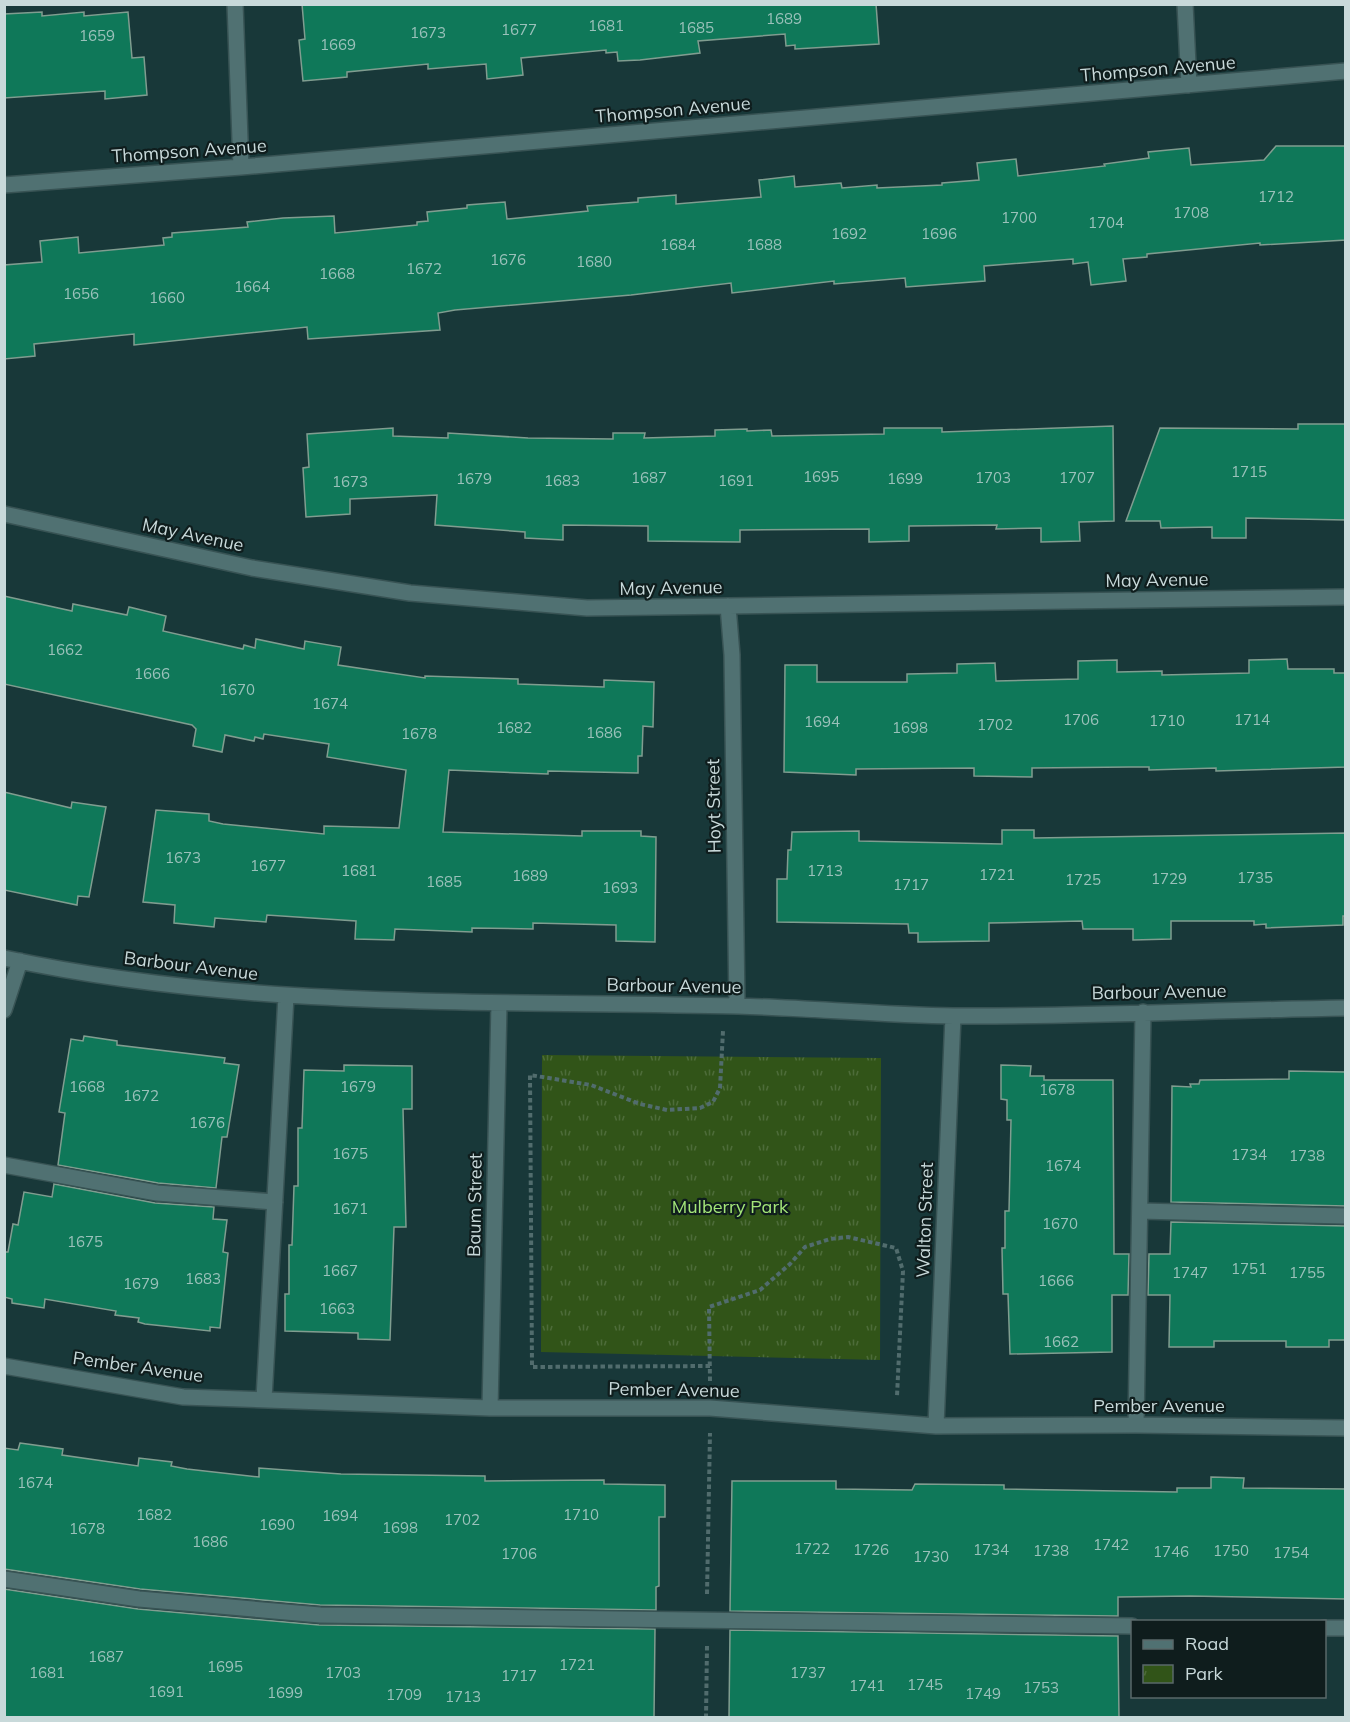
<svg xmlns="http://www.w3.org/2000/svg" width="1350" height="1722" viewBox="0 0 1350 1722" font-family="Mulish,sans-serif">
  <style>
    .park { fill: url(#park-tufts) }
    .building { fill: #0f7859; stroke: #809d90; stroke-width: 1.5 }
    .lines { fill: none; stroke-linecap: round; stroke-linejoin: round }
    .minor-casing { stroke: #385354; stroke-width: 18 }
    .path { stroke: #516c6d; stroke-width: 4; stroke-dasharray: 4.5 3; stroke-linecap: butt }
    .minor { stroke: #507172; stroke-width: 15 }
    .labels { text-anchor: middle; stroke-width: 4.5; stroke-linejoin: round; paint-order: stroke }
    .number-label { font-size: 15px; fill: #9ac1ba }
    .street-label { font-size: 18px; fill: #c8d9da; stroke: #0f1d1d }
    .park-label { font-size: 18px; fill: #a4e679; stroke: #0f1d1d }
  </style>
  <defs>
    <pattern id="park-tufts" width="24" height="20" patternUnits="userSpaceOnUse" patternTransform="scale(1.5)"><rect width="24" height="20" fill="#315418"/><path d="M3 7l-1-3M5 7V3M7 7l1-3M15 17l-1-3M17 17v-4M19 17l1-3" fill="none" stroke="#4d6c39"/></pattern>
  </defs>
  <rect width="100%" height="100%" fill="#183839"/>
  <!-- park -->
  <path class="park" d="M542,1055L881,1058L880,1360L541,1352Z"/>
  <!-- building -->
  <path class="building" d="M302,4H876L879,44L795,49V45L786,46L785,34L698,41L700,53L640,60L618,61L617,52L606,53V50L521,58L523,75L487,79L486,64L428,69V64L347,72V77L303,81L299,40L305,39Z
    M42,12V16L84,12V16L128,12L132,58L144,57L147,95L105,99V91L4,98V14Z
    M1276,146H1346V240L1260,245V243L1147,254V257L1123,259L1126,281L1091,285L1088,262L1073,264V259L984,266L985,281L906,287L905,278L834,284V281L732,293L731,283L631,295L455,310L438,313L440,330L308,339L307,327L134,345V334L34,344L35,356L4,359V265L42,262L40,241L78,237L79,253L164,245L163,238L172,237V233L248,227L247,222L283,218L334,216L335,233L417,225V222L428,221L427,212L467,208V205L505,202L507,219L588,211L587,206L638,202V198L676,195V204L761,197L759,180L794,176L795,187L841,183L842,188L877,185V188L942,185V183L979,180L977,163L1016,159L1018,176L1105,166L1104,164L1149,158L1148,152L1189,148L1191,165L1264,160Z
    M1298,424H1346V520L1246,518V538H1212V527L1161,528L1160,521H1126L1160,428L1298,429Z
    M1113,426L1114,521L1079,522L1080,541L1041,542V528L996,529L997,525L909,526V541L869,542V529L740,530V542L648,541V526L563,525V540L525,538V532L435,525L437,495L350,499V514L306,517L303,468L309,467L307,434L393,428V436L448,438V433L528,438L613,439V433H645L644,438L715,436V430L747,429V431L771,430L772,436L884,434V428H942V432Z
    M4,596L72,611L73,604L127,615L129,607L166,616L163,631L243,649L244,645L255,648L256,639L304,649L305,641L341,647L338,665L425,678V676L518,679V684L604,687V680L654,682L653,727L643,726L642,756H638V773L548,771V774L449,770L443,832L582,836V831H641V836L656,837L655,942L616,941V925L533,923V929L472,928V932L395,929L394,940L355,939L356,921L267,915L266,922L215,918L214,927L174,923L175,905L143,902L156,810L209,814V821L223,824L324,834V826L399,828L406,770L327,757L329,744L264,734L263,739L255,737L254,741L225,735L222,752L193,746L196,729L192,725L4,684Z
    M1287,659L1288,669H1334V673H1346V767L1216,771V768L1149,770V767H1130L1032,768V777L974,776V768L856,769V775L784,772L785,665H817V682H907V674L957,673V664L995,663L996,681L1078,679V661L1117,660V672L1162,671V675L1249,673V660Z
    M4,792L71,808L72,802L106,807L89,897L78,896L77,905L4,890Z
    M1002,830H1034V838L1346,833V916H1343V925L1266,928V924L1254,925V921H1171V939L1133,940V929H1083L1082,921L989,923V941L918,942V933H909L908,924L777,922V879H787L788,850H791L792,832L859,831V841L1002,844Z
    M84,1036L117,1041V1045L225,1058L224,1063L239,1065L227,1137H222L216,1188L158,1183L58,1165L65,1113L59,1112L71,1039L83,1041Z
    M344,1065L412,1066V1109H403L406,1227H394L390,1340L358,1339V1333L285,1331V1294H289V1245H292L294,1186H298V1128H302L304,1070L344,1071Z
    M1001,1065L1031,1066L1030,1076H1044V1080H1113L1114,1254H1129L1128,1295H1112V1352L1010,1354L1008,1294H1003L1002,1248H1005V1211H1009L1011,1120H1007V1100L1001,1099Z
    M1289,1071L1346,1072V1206L1171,1202L1172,1086L1191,1087L1190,1084H1199L1200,1080L1289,1079Z
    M54,1184L155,1203L214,1207L213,1219L227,1220L223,1252L228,1253L220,1328L210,1327V1331L145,1324L138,1322L139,1318L115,1315L116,1311L45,1299L44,1308L12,1303V1299L4,1297V1252H8L13,1224L18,1225L24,1192L52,1197Z
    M1171,1222L1346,1226V1340H1329V1347H1286V1341H1214V1347H1169L1170,1295H1148L1149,1254H1170Z
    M20,1443L63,1449L62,1455L138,1466L139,1458L172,1462L171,1466L187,1469L259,1477V1468L341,1474L485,1476V1481L604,1480V1484L665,1485V1517H659V1586L656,1587V1610L320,1605L140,1589L4,1569V1448L18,1450Z
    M1211,1477L1244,1478L1243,1488L1346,1489V1599L1190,1596L1118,1597V1616L730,1611L732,1481H836V1489L912,1490L915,1484L1004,1485V1489L1177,1492V1488H1211Z
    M4,1589L138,1609L319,1625L655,1629L654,1718H4Z
    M730,1630L1118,1636L1119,1718H729Z"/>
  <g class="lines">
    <defs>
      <path id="minor" d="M235,4L241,167
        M1185,4L1189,85
        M4,185L241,167L1346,71
        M4,514L252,568L410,593L587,608L1346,597
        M728,606L732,655L737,1006
        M4,958C246,1010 493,1000 738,1006C810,1008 882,1015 954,1016C1084,1017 1215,1010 1346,1008
        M4,1010L20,961
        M4,1165L157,1193L275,1202
        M1140,1211L1346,1216
        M4,1366L183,1397L490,1408H710L936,1426L1136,1425L1346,1428
        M264,1399L286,996
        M490,1408L499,1004
        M1136,1425L1143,1012
        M936,1426L953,1016
        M4,1579L139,1599L320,1615L1132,1626
        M1324,1628H1346"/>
    </defs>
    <!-- minor casing -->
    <use href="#minor" class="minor-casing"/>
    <!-- path -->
    <path class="path" d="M710,1366L532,1367L530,1075L591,1085L640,1104L667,1110L700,1108L713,1102L720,1088L723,1031
      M710,1381L709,1307L760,1290L790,1264L805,1247L830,1239L848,1237L896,1248L903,1271L897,1396
      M707,1594L710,1433
      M706,1718L707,1646"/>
    <!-- minor -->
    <use href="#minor" class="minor"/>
  </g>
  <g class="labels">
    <!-- number labels -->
    <g class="number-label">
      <text x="784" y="24">1689</text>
      <text x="606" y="31">1681</text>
      <text x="696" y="33">1685</text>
      <text x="519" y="35">1677</text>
      <text x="428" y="38">1673</text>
      <text x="97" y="41">1659</text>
      <text x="338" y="50">1669</text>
      <text x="1276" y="202">1712</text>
      <text x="1191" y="218">1708</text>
      <text x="1019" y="223">1700</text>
      <text x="1106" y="228">1704</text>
      <text x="849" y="239">1692</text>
      <text x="939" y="239">1696</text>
      <text x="678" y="250">1684</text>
      <text x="764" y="250">1688</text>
      <text x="508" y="265">1676</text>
      <text x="594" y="267">1680</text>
      <text x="424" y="274">1672</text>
      <text x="337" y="279">1668</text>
      <text x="252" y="292">1664</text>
      <text x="81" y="299">1656</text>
      <text x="167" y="303">1660</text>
      <text x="1249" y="477">1715</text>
      <text x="821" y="482">1695</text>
      <text x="649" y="483">1687</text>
      <text x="993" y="483">1703</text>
      <text x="1077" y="483">1707</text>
      <text x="474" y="484">1679</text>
      <text x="905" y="484">1699</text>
      <text x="562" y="486">1683</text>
      <text x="736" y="486">1691</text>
      <text x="350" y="487">1673</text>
      <text x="65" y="655">1662</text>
      <text x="152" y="679">1666</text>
      <text x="237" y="695">1670</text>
      <text x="330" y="709">1674</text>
      <text x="1081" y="725">1706</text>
      <text x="1252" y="725">1714</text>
      <text x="1167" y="726">1710</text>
      <text x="822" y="727">1694</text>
      <text x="995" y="730">1702</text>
      <text x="514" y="733">1682</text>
      <text x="910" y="733">1698</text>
      <text x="604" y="738">1686</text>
      <text x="419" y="739">1678</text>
      <text x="183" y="863">1673</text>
      <text x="268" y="871">1677</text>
      <text x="359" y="876">1681</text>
      <text x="825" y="876">1713</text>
      <text x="997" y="880">1721</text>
      <text x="530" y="881">1689</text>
      <text x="1255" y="883">1735</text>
      <text x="1169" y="884">1729</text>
      <text x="1083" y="885">1725</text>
      <text x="444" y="887">1685</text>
      <text x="911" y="890">1717</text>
      <text x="620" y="893">1693</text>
      <text x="87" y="1092">1668</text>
      <text x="358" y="1092">1679</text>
      <text x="1057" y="1095">1678</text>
      <text x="141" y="1101">1672</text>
      <text x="207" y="1128">1676</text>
      <text x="350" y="1159">1675</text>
      <text x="1249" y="1160">1734</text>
      <text x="1307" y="1161">1738</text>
      <text x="1063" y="1171">1674</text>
      <text x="350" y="1214">1671</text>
      <text x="1060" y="1229">1670</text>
      <text x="85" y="1247">1675</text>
      <text x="1249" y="1274">1751</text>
      <text x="340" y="1276">1667</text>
      <text x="1190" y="1278">1747</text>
      <text x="1307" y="1278">1755</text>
      <text x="203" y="1284">1683</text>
      <text x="1056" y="1286">1666</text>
      <text x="141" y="1289">1679</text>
      <text x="337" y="1314">1663</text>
      <text x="1061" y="1347">1662</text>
      <text x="35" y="1488">1674</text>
      <text x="154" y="1520">1682</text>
      <text x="581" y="1520">1710</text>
      <text x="340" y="1521">1694</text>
      <text x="462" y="1525">1702</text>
      <text x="277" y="1530">1690</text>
      <text x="400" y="1533">1698</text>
      <text x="87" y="1534">1678</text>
      <text x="210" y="1547">1686</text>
      <text x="1111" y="1550">1742</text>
      <text x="812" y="1554">1722</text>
      <text x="871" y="1555">1726</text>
      <text x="991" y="1555">1734</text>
      <text x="1051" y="1556">1738</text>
      <text x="1231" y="1556">1750</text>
      <text x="1171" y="1557">1746</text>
      <text x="1291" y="1558">1754</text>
      <text x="519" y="1559">1706</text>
      <text x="931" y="1562">1730</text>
      <text x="106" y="1662">1687</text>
      <text x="577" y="1670">1721</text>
      <text x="225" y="1672">1695</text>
      <text x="47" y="1678">1681</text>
      <text x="343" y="1678">1703</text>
      <text x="808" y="1678">1737</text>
      <text x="519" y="1681">1717</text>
      <text x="925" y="1690">1745</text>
      <text x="867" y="1691">1741</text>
      <text x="1041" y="1693">1753</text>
      <text x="166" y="1697">1691</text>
      <text x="285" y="1698">1699</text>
      <text x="983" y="1699">1749</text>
      <text x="404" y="1700">1709</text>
      <text x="463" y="1702">1713</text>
    </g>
    <!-- street labels -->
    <g class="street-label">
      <text transform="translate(1158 69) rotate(-5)" y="6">Thompson Avenue</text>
      <text transform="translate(673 110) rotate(-5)" y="6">Thompson Avenue</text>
      <text transform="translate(189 151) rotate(-4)" y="6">Thompson Avenue</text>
      <text transform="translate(193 535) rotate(12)" y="6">May Avenue</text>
      <text transform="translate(1157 580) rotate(-1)" y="6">May Avenue</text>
      <text transform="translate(671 588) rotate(-1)" y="6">May Avenue</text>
      <text transform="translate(714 806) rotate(-91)" y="6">Hoyt Street</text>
      <text transform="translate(191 966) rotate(7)" y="6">Barbour Avenue</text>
      <text transform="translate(674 986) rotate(1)" y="6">Barbour Avenue</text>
      <text transform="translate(1159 992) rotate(-1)" y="6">Barbour Avenue</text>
      <text transform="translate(475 1205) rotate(-89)" y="6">Baum Street</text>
      <text transform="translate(925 1220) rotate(-88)" y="6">Walton Street</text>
      <text transform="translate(138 1367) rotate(8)" y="6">Pember Avenue</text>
      <text transform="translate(674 1390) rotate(1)" y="6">Pember Avenue</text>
      <text x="1159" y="1412">Pember Avenue</text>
    </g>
    <!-- park labels -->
    <g class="park-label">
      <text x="730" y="1213">Mulberry Park</text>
    </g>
  </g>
  <!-- border -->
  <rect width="1350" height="1722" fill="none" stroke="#c8d9da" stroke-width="12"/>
  <!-- legend -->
  <rect x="1131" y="1620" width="195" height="78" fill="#0f1d1d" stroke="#596869" stroke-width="1.5"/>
  <rect x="1143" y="1640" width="30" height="9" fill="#507172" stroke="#596869" stroke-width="1.5"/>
  <text x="1185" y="1650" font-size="18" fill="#c8d9da">Road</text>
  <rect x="1143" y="1665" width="30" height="18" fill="url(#park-tufts)" stroke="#596869" stroke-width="1.5"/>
  <text x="1185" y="1680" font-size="18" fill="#c8d9da">Park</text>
</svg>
